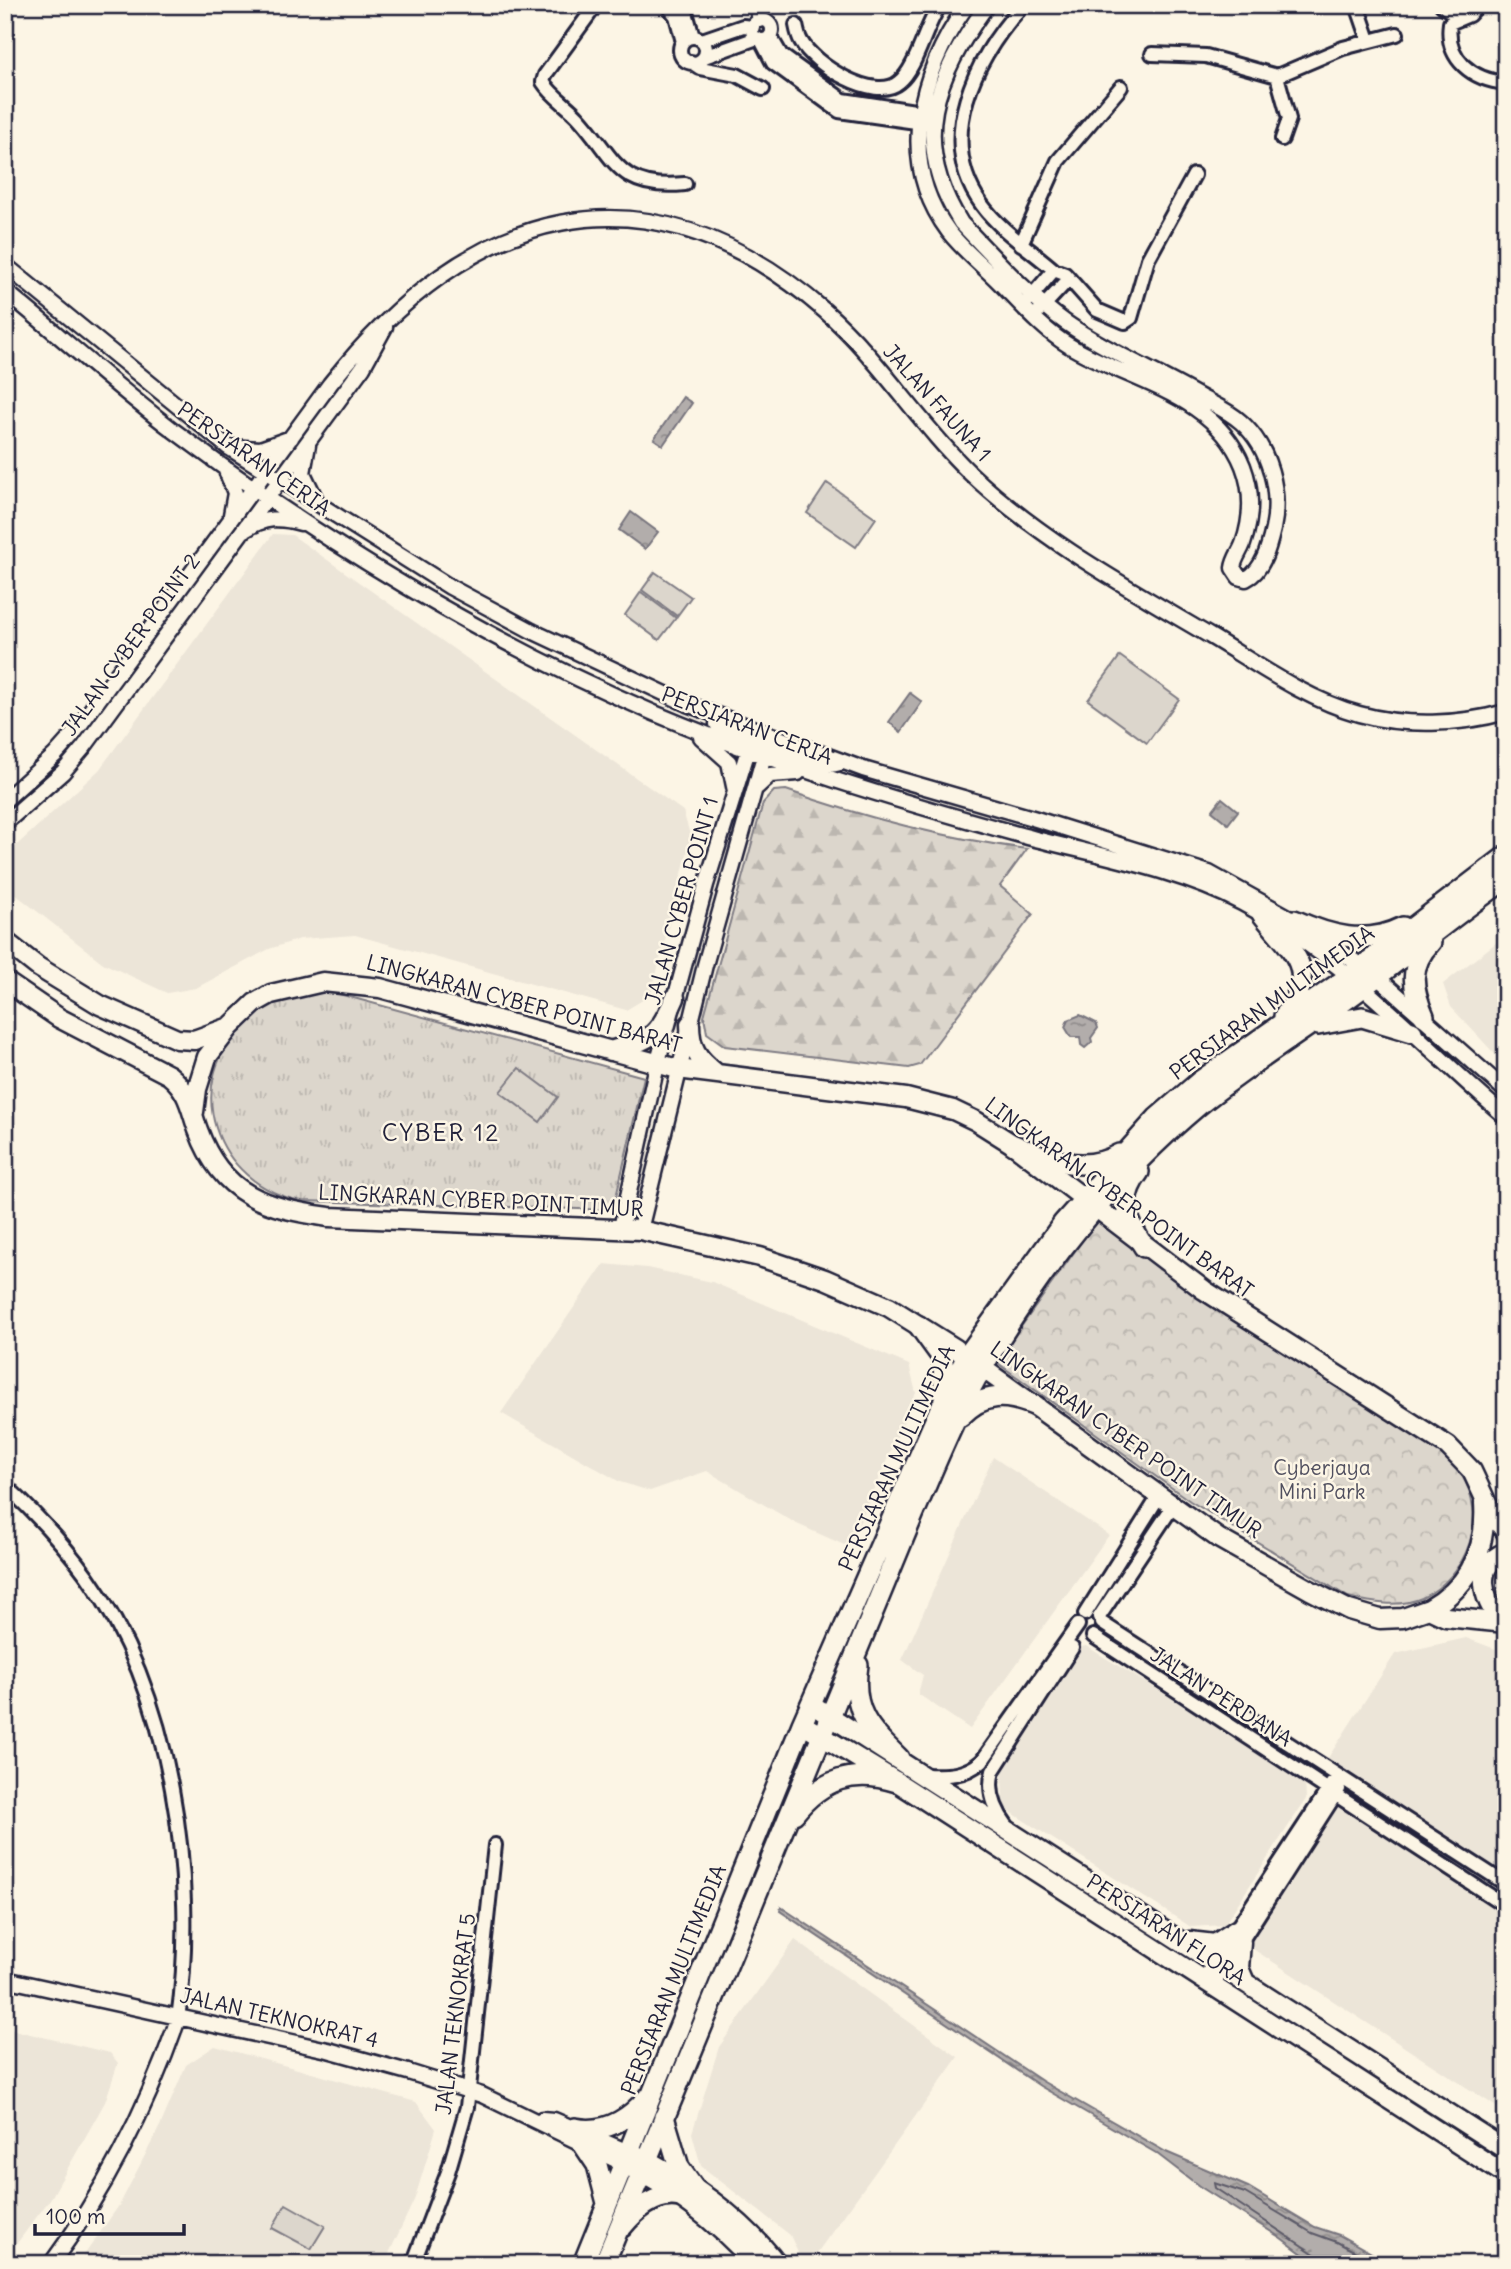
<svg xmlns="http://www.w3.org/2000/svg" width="1511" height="2269" viewBox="0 0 1511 2269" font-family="Delius,sans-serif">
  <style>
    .built { fill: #ece5d8 }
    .grass { fill: url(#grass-tufts); stroke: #7f7c84; stroke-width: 2 }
    .forest { fill: url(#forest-firs); stroke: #7f7c84; stroke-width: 2 }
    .park { fill: url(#park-crowns); stroke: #7f7c84; stroke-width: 2 }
    .garden { fill: #dcd6cc; stroke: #7f7c84; stroke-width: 2 }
    .water { fill: url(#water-ripples); stroke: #78757e; stroke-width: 2 }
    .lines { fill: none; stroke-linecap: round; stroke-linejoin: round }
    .shore { stroke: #5c5a68; stroke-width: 2 }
    .minor-casing { stroke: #22223b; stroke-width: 18 }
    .tertiary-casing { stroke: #22223b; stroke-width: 19 }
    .secondary-casing { stroke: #22223b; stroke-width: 23 }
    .primary-casing { stroke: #22223b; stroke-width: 24 }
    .minor { stroke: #fcf5e5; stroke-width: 12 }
    .tertiary { stroke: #fcf5e5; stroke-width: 14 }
    .secondary { stroke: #fcf5e5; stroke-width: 18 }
    .primary { stroke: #fcf5e5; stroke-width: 19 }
    .labels { text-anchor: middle; stroke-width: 5; stroke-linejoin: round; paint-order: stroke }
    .street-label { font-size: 21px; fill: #22223b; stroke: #fcf5e5 }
    .park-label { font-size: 21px; fill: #504f5f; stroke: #fcf5e5 }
    .quarter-label { font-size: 24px; letter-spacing: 2px; fill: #22223b; stroke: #fcf5e5 }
  </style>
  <defs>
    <pattern id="grass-tufts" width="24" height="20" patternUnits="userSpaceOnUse" patternTransform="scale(1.75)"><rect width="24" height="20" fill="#dcd6cc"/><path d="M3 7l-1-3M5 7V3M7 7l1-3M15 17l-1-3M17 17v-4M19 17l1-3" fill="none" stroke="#bcb7b0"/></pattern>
    <pattern id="forest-firs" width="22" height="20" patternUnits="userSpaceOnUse" patternTransform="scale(1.75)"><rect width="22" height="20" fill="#dcd6cc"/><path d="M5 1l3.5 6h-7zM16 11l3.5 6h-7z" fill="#bcb7b0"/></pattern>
    <pattern id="park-crowns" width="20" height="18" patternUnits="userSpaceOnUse" patternTransform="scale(1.75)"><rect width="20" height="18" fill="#dcd6cc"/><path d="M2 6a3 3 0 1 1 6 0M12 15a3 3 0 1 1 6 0" fill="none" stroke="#bcb7b0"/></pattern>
    <pattern id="water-ripples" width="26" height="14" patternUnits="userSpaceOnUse" patternTransform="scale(1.75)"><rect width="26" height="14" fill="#b2adab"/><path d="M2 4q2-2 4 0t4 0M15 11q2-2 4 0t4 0" fill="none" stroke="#908c8c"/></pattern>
  </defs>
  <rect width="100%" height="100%" fill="#fcf5e5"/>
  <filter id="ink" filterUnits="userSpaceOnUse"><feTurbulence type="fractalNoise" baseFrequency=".0143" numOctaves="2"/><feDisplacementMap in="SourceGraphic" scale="14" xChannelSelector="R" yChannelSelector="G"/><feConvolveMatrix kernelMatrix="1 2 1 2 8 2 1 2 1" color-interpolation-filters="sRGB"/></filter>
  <g filter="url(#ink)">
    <!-- built -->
    <path class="built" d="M273,534L292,535L683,811L691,838L651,995L626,1010L355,935L300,939L269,949L196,988L167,993L103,963L5,886L7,854L99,770Z
      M1506,935V1066L1451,1007L1443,984Z
      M604,1264L647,1268L712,1282L909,1365L916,1393L849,1547L797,1524L707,1471L650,1491L620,1482L501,1413Z
      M993,1457L1109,1535L970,1729L918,1694L923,1675L902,1660Z
      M1466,1638L1506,1653V1881L1326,1761L1395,1654Z
      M1086,1646L1305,1780L1306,1799L1224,1925L1191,1927L1003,1807L1002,1767L1081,1647Z
      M1342,1801L1506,1906V2113L1250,1947V1941Z
      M795,1940L958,2057L809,2264H803L790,2235L701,2166L692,2133L719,2047Z
      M5,2028L110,2053L118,2063L105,2102L51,2198L5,2259Z
      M215,2046L416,2102L436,2129L415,2198L384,2264H78L120,2204L161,2124L186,2065Z"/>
    <!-- grass -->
    <path class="grass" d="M314,992L339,994L644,1077L613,1210L302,1201C214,1185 179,1082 247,1022C253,1016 260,1008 267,1004C281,997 300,996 314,992Z"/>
    <!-- forest -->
    <path class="forest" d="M786,790C865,818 944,838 1027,849L1000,886L1033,914L920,1065L909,1068L725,1046L707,1033L704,1016L763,803L774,791Z"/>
    <!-- park -->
    <path class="park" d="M1097,1220L1252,1331L1426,1440C1439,1450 1452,1460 1461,1474C1489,1517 1468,1576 1422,1598C1399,1608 1372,1603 1348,1597L1190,1501L996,1362Z"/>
    <!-- garden -->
    <path class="garden" d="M827,483L876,518L856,547L807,513Z
      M655,572L691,597L677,616L642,590Z
      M641,592L676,618L659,640L625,615Z
      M1120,656L1179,699L1147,743L1088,700Z
      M519,1068L558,1097L540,1122L500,1092Z
      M286,2204L325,2226L311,2249L272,2228Z"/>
    <!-- water -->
    <path class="water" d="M683,397L692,403L663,445L654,439Z
      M631,512L658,532L645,549L619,530Z
      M910,693L922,702L901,732L889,722Z
      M1222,798L1238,811L1228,824L1212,811Z
      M1080,1015L1096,1023L1098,1028L1091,1038L1092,1042L1085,1048L1081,1045L1080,1037H1071L1065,1027L1068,1020Z
      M781,1907L1042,2081L1166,2152L1248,2187L1315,2227L1339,2235L1391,2264H1316L1281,2238L1199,2186L1156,2153L1040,2086L780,1911Z"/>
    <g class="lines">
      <!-- shore -->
      <path class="shore" d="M1319,2264L1316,2255L1215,2188L1214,2183L1245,2193L1312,2233L1337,2242L1378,2264"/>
      <defs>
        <path id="minor" d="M596,5L545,75L543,82C552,96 567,105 578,117C615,157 617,191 685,184
          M667,5L676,16L683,42
          M684,5L693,37
          M756,5L759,21
          M1023,5C975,58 934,139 982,205C1001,231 1030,249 1054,270L1065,274L1097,310L1125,322L1131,318L1148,259L1194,175
          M1357,5L1369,40
          M1442,5L1459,18
          M1478,5L1469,15L1450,23C1445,60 1473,80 1506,83
          M752 30a10 10 0 1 1 20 0a10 10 0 1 1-20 0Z
          M796,25C797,30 798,36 801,41C813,64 875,103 899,82C917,68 925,26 940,5
          M770,36L781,55L843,100L928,113
          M680 50a13 13 0 1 1 26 0a13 13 0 1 1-26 0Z
          M702,40L743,26L753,27
          M761,40L773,63L839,111L930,124
          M1152,54L1206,56L1277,76L1343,48L1397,34
          M704,57L757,38
          M691,62L700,68L737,75L763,89
          M1277,76L1289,119L1282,139
          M1021,244L1058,161L1121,87
          M1023,306L1054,270
          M1037,313L1068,280
          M5,1485C34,1512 63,1543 87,1576C172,1694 198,1877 178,2019
          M1085,1614L1159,1496
          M1099,1617L1173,1506
          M1102,1623L1506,1884
          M1093,1636L1506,1906
          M925,1775C947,1776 965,1776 982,1761L1078,1625
          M1007,1826C995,1810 987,1792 993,1771L1072,1648
          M1202,1981L1333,1782
          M1212,1987L1339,1789
          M413,2264L448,2172L467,2107L495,1845"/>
        <path id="tertiary" d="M967,5C920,72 895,160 949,232C963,250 982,265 998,281C1020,303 1042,329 1068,345C1129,382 1214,393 1243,466C1253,492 1252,518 1243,544C1240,552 1234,559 1233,568L1239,577L1246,579C1263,571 1269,546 1273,529C1281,492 1270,448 1241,422C1228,410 1210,403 1195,394C1153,370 1105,350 1065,322C1027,295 993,256 961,223C909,140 935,78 987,5
          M5,265L228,447L450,587L532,631L687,704L863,769L1036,819L1209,873L1294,920L1376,976L1506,1091
          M5,291C62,337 115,386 173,430C319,540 486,641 654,713C772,763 894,800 1017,834C1093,855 1173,867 1242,903C1344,956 1420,1044 1506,1117
          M308,445L303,473L317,502
          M229,447L260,449L291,438
          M225,468L235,493L231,515
          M245,530C264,517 280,517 301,523
          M701,737L729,762L735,791
          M757,787L770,775L798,773
          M5,800L55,755L71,737L330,384C469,208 644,154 825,311C879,358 919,424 971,474C1041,540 1127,587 1210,636C1257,664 1305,699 1359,714C1406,727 1459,725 1506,712
          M5,823L63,772L84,747L363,367L385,327
          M621,1228L657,1065L706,885L748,750L754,744C783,742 811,772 840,763
          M640,1230L705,965L764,756C758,737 733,731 717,724
          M5,1979L328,2050L408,2072L482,2095L624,2164
          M542,2119L554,2120L628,2152
          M51,2264C107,2188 147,2108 178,2019"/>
        <path id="secondary" d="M5,941L38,967L100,1005L177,1039L194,1040L227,1028
          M5,981L59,1018L169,1075C189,1091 190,1108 198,1130C222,1196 266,1208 329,1217L640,1230L760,1257L825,1279L889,1307L956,1349L1218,1538L1310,1590L1349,1610L1380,1619L1403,1618L1429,1609L1446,1617L1506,1623
          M690,1024C690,1048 697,1058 716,1073
          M610,1051C651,1038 656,1041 675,998
          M194,1112L197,1089L207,1057L230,1027L255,1003L271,994L323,982L380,988L678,1069L906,1098L953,1110L976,1121L1014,1145L1204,1290L1448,1446L1472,1471L1493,1516L1506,1532
          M1429,1609C1470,1586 1487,1550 1484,1503
          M1501,1621C1483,1600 1472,1565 1506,1552
          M811,1704L1506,2150
          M802,1724L897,1782L1506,2175
          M1189,1941L1215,1944L1236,1930
          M1241,1942L1239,1968L1245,1982
          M634,2154C687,2179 741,2217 777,2264
          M624,2164C674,2188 717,2222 755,2264"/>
        <path id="primary" d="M1262,914C1290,950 1322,969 1284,1016
          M1294,920C1330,936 1365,946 1403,927
          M1424,1016C1412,988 1408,966 1431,942
          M1318,1025L1362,1017L1412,1032
          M1014,1145C1048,1159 1084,1175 1119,1154
          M1139,1172C1117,1200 1127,1221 1144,1247
          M919,1326L943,1359L944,1393
          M961,1416C984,1392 1007,1394 1036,1406
          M858,1665C851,1710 868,1728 899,1758
          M794,1814C822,1779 854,1768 897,1782
          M664,2117L679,2167L696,2191
          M575,2128C604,2134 628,2120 646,2099
          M583,2144L597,2165L607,2203
          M622,2227C636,2210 657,2192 680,2197
          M583,2264L802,1724L939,1411L967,1356L1063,1223L1157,1118L1200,1081L1348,977L1506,856
          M604,2264L914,1513C936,1463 956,1412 984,1365C1040,1269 1113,1177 1199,1105C1251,1063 1308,1028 1362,988C1410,952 1456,914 1506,879"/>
      </defs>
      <!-- minor casing -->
      <use href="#minor" class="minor-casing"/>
      <!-- tertiary casing -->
      <use href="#tertiary" class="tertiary-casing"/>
      <!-- secondary casing -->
      <use href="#secondary" class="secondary-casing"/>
      <!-- primary casing -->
      <use href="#primary" class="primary-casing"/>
      <!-- minor -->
      <use href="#minor" class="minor"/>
      <!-- tertiary -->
      <use href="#tertiary" class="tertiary"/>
      <!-- secondary -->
      <use href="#secondary" class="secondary"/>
      <!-- primary -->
      <use href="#primary" class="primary"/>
    </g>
  </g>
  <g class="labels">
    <!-- street labels -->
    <g class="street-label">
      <text transform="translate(937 403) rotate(48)" y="7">JALAN FAUNA 1</text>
      <text transform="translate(254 459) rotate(35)" y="7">PERSIARAN CERIA</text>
      <text transform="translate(131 645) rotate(-54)" y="7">JALAN CYBER POINT 2</text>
      <text transform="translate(747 726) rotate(21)" y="7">PERSIARAN CERIA</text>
      <text transform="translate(682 901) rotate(-74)" y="7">JALAN CYBER POINT 1</text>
      <text transform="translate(1272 1003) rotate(-36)" y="7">PERSIARAN MULTIMEDIA</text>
      <text transform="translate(524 1004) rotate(15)" y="7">LINGKARAN CYBER POINT BARAT</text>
      <text transform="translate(1119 1198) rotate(36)" y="7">LINGKARAN CYBER POINT BARAT</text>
      <text transform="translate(481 1201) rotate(3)" y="7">LINGKARAN CYBER POINT TIMUR</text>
      <text transform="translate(1126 1440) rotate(35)" y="7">LINGKARAN CYBER POINT TIMUR</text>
      <text transform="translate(897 1458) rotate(-65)" y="7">PERSIARAN MULTIMEDIA</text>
      <text transform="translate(1221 1697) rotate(33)" y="7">JALAN PERDANA</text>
      <text transform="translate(1166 1930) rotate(33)" y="7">PERSIARAN FLORA</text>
      <text transform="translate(674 1980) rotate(-68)" y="7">PERSIARAN MULTIMEDIA</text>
      <text transform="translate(456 2014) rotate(-83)" y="7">JALAN TEKNOKRAT 5</text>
      <text transform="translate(279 2018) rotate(13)" y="7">JALAN TEKNOKRAT 4</text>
    </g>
    <!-- park labels -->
    <g class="park-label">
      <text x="1322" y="1475">Cyberjaya<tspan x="1322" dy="24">Mini Park</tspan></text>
    </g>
    <!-- quarter labels -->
    <g class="quarter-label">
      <text x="441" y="1141">CYBER 12</text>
    </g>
  </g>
  <!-- margin -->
  <rect width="1511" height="2269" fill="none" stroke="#fcf5e5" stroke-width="28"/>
  <rect x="14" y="14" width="1483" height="2241" fill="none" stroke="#22223b" stroke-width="2.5" filter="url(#ink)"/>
  <!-- scale -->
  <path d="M35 2224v10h149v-10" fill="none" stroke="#22223b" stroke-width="3.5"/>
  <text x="46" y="2224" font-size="21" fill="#22223b" stroke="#fcf5e5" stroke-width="5" paint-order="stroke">100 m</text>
</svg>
